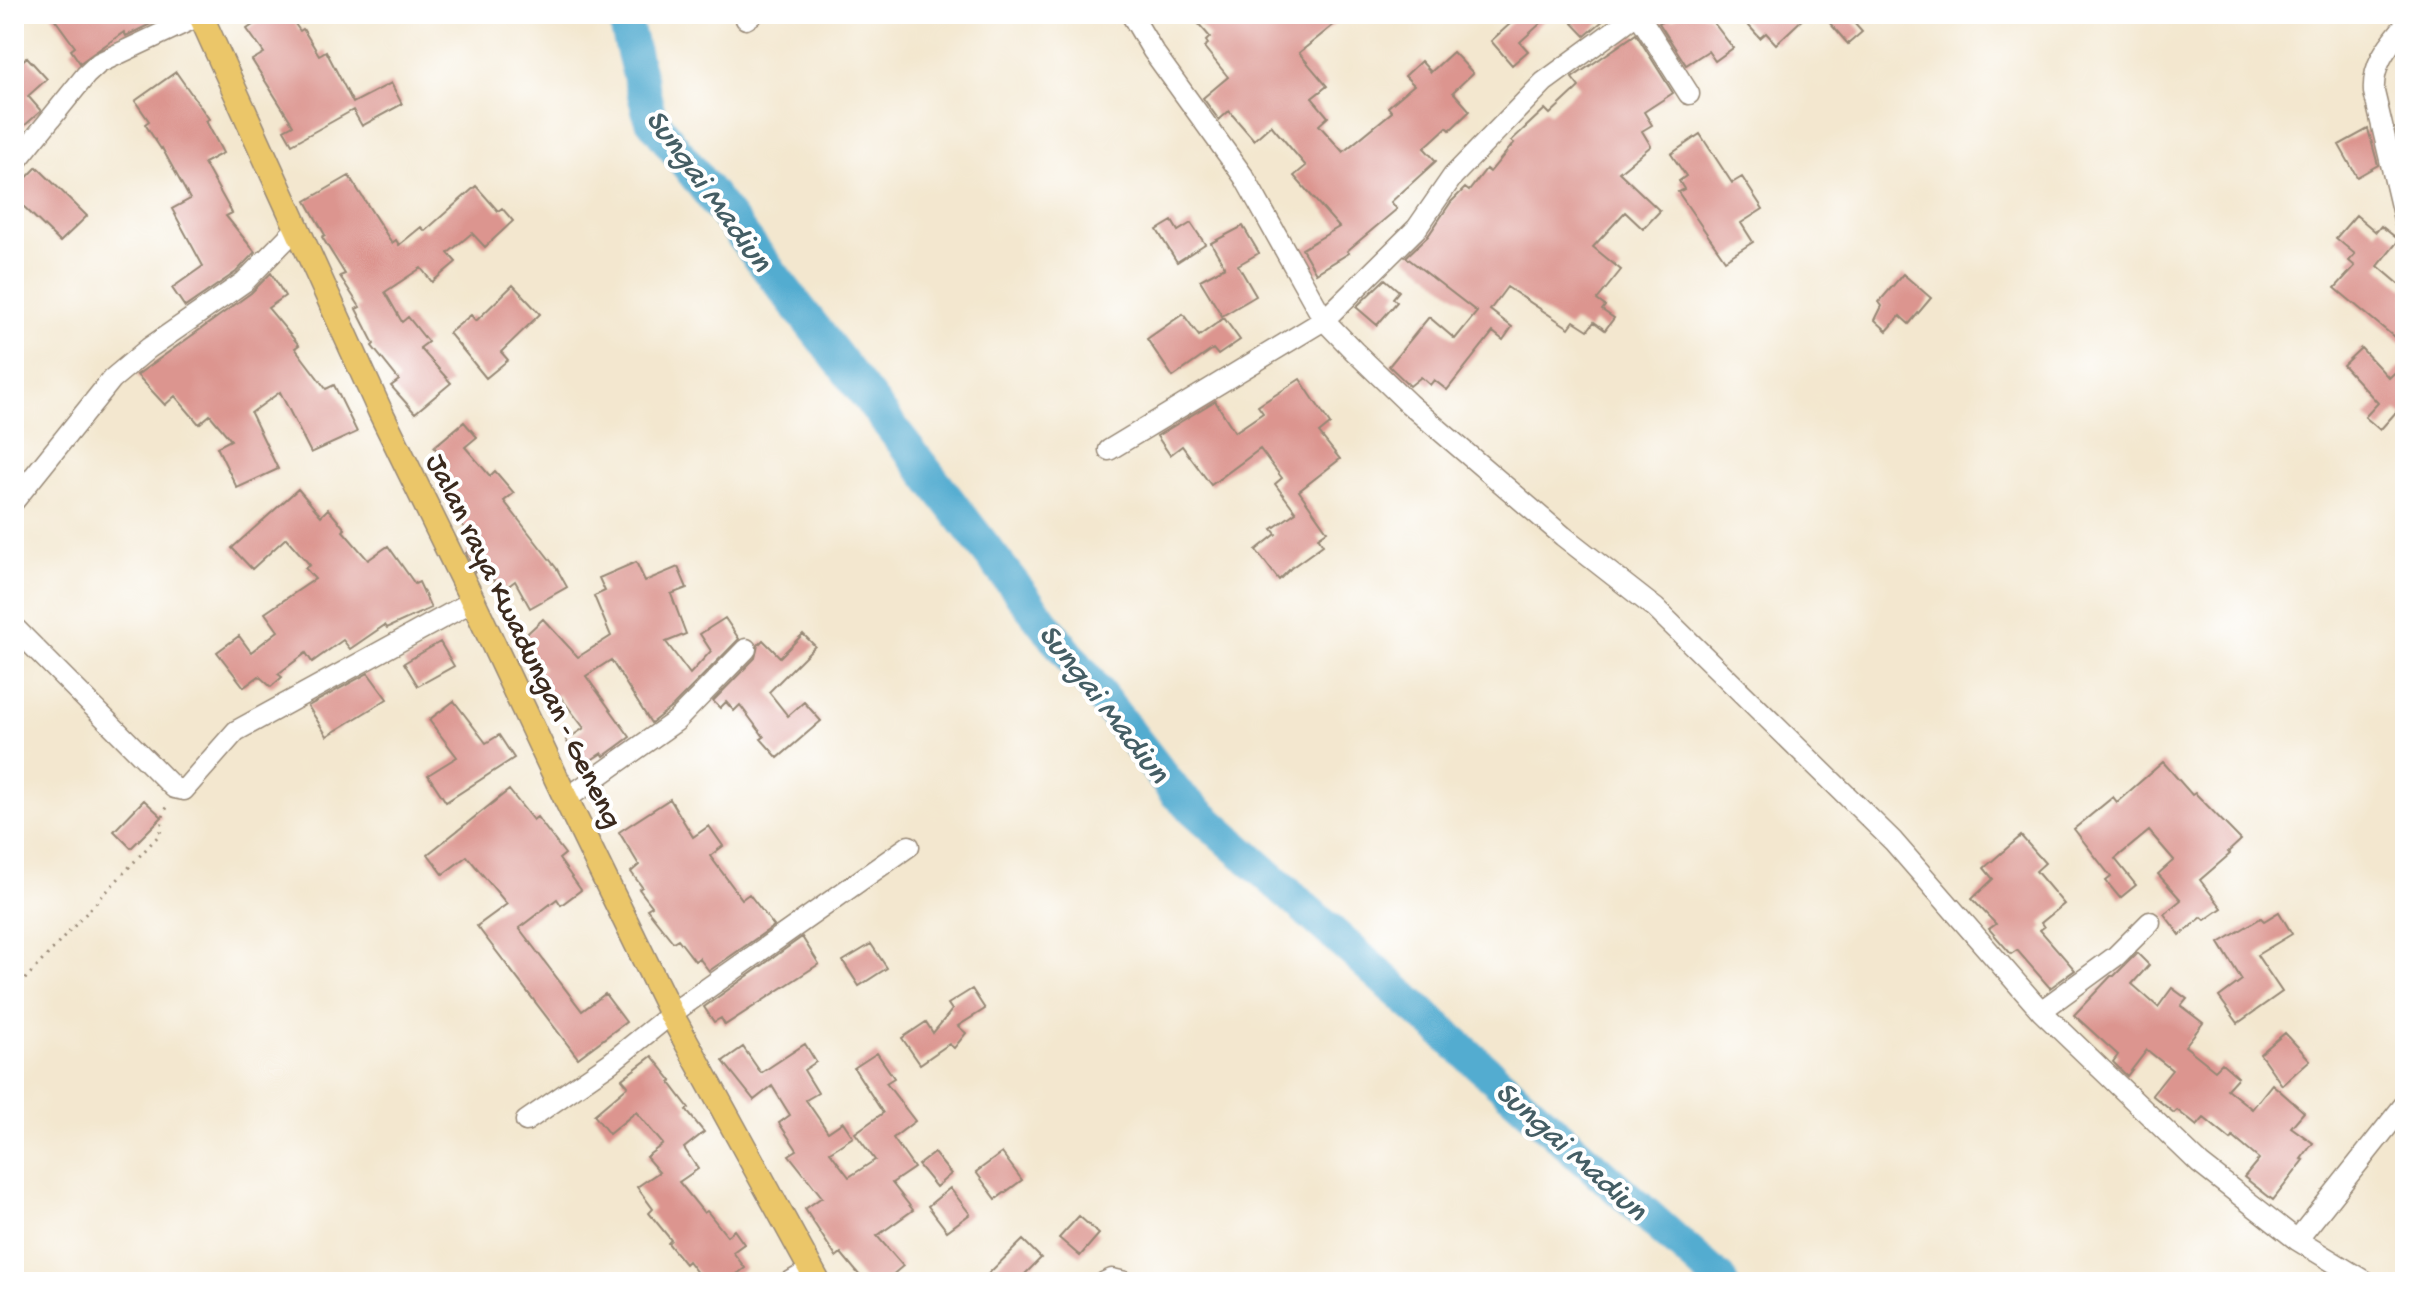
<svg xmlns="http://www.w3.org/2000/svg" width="2419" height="1296" viewBox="0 0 2419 1296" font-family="'Gochi Hand',sans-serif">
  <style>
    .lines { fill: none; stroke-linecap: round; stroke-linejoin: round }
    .river { stroke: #53acd0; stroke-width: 34 }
    .building { fill: #dc958f }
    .minor-casing { stroke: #978876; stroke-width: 23 }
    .major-casing { stroke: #978876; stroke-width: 27 }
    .path { stroke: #978876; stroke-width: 3; stroke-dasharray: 2 6; stroke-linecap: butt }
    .minor { stroke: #fff; stroke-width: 20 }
    .major { stroke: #ebc669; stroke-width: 24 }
    .labels { text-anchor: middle; stroke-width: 8; stroke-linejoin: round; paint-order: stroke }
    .street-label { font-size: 30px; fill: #3b2a1e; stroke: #fff }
    .water-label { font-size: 32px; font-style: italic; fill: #455e65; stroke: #fff }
  </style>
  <rect width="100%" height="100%" fill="#fff"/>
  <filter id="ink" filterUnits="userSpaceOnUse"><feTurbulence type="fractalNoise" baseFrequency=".0125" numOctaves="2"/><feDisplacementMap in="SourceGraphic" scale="16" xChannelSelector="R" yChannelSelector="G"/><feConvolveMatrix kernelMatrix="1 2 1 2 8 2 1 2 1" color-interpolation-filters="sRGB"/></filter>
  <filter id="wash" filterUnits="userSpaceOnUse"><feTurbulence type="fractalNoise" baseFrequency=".006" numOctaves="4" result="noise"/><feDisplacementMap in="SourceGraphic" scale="32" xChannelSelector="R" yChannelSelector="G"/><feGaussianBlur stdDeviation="1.8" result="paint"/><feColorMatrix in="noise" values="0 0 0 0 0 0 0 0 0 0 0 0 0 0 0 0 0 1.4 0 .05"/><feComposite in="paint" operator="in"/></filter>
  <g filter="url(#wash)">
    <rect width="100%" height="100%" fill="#f3e7cf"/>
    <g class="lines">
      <!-- river -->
      <path class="river" d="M623,14L650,117L1176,793L1722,1282"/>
    </g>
    <g id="blocks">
      <!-- building -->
      <path class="building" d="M51,14H171L126,36L124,32L80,63L71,50L75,47Z
        M269,14H288L300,31L303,29L319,55L326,51L353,103L391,83L402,104L362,126L353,110L292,144L284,130L293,125L252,60L264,53L247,29Z
        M1190,14H1347L1299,53L1327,86L1312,98L1328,117L1319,125L1343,152L1392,112L1388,107L1414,85L1405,76L1421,61L1431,72L1453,52L1473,73L1453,92L1470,111L1450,130L1447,127L1424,148L1436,161L1391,202L1397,209L1347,251L1349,253L1316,273L1302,249L1339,227L1294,176L1306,166L1271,125L1254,140L1229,111L1219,120L1203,98L1228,77L1204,47L1208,44L1206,41L1210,37Z
        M1521,14H1551L1520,42L1528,51L1512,65L1491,41Z
        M1564,14H1611L1585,36Z
        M1681,14H1707L1733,48L1715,61L1708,51L1686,65L1659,23L1669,16L1672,20Z
        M1738,14H1808L1776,44L1766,33L1760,38Z
        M1822,14H1846L1862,32L1848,44Z
        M1636,34L1673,93L1644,112L1652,125L1642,131L1651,146L1619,172L1660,211L1643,229L1625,212L1593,247L1621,270L1597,300L1605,306L1602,310L1614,318L1605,330L1594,322L1588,330L1574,321L1569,328L1507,287L1490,310L1512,327L1503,340L1493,332L1447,390L1434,380L1430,385L1421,377L1410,386L1389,366L1429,317L1455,339L1477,312L1406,257L1428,236L1451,202L1465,188L1469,191L1486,169L1490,172L1514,143L1511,141L1545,109L1550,114L1579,87L1572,78Z
        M27,57L47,79L28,96L41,111L23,127L14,118V68Z
        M176,72L209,119L206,121L223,153L204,163L232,213L226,216L255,252L236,272L185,307L172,288L203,266L172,209L190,199L162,148L161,149L145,124L149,121L135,101Z
        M2368,129L2378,165L2357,177L2339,145Z
        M1700,134L1732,183L1742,177L1763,209L1741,223L1753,242L1725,260L1678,192L1684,189L1679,181L1686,176L1671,154Z
        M37,167L87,216L60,242L14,197V191Z
        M349,176L392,243L396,240L399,245L421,227L425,231L476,186L498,211L502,208L513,221L485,247L472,233L448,253L456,262L432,282L421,268L385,292L402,322L408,317L428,342L420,348L451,383L415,413L391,386L399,380L372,346L374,344L356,309L360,307L340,276L345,274L322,237L325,235L306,201Z
        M2356,215L2376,232L2381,226L2399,240L2378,266L2405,289V346L2335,288L2355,266L2349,261L2355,254L2336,238Z
        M1172,221L1178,231L1191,223L1205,244L1177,262L1157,230Z
        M1243,226L1259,253L1238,265L1256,296L1222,316L1200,280L1225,267L1211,243Z
        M271,273L285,296L268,308L299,345L295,348L326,389L334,385L357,432L311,453L280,392L251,413L278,469L237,488L217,447L231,440L210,415L199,424L175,396L165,405L137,375L251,293Z
        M1903,274L1931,298L1909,324L1900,316L1887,331L1875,320L1882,306L1879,302Z
        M1385,279L1399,291L1393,298L1397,302L1377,325L1356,307Z
        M513,285L540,314L501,352L508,360L486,378L449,333L471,315L476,321Z
        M1183,314L1199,336L1224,318L1240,340L1218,355L1213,349L1173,377L1147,339Z
        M2361,348L2389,378L2405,363V418L2397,411L2380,430L2365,417L2378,403L2343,365Z
        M1300,379L1330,424L1319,433L1340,459L1299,491L1327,531L1318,537L1323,545L1291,568L1279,580L1256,550L1276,534L1272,529L1296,512L1275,484L1282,478L1260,449L1211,485L1182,446L1170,455L1157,436L1215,401L1235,432L1263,413L1258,406Z
        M464,422L477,437L465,447L490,476L495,471L514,493L504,501L557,569L567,587L530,608L515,581L502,591L483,566L475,572L466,553L478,544L448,508L460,499L438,472L448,464L434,447Z
        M298,489L321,516L328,509L345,529L343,531L368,560L388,546L415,584L419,582L431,608L387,628L385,625L350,649L343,640L312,662L306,653L278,674L282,677L271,687L259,676L244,687L217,652L239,636L251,652L278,631L265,613L315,579L305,568L310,565L286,538L252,569L232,548Z
        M636,562L645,581L678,567L687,588L671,594L686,634L666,642L690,674L711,651L700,634L725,618L739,639L673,706L651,723L611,660L586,676L630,737L604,756L602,753L582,766L566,740L584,728L558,694L553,698L536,673L544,668L519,641L543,619L578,657L611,636L594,596L605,591L599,578Z
        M803,634L815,646L769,692L788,716L804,702L821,721L778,758L761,739L764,737L740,705L734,711L726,702L720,708L713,701L755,658L758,645L763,640L780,657Z
        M440,642L454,666L418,686L404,663Z
        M368,673L387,699L327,736L308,706Z
        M454,701L486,743L499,735L514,758L446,802L428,775L457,757L429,720Z
        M2163,762L2192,795L2195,793L2241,840L2228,852L2230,854L2200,880L2222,908L2205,920L2202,917L2180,935L2164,914L2181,900L2158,874L2174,860L2149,831L2115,859L2136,885L2120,898L2106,881L2111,877L2074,829L2113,797L2117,802Z
        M509,790L533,820L537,817L565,854L559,859L581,890L561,905L557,899L519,928L582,1011L605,994L626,1022L578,1058L477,926L507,904L467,856L443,874L428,854Z
        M670,799L693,837L709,826L723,846L710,856L742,899L749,894L774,926L709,971L699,958L695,961L678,939L673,942L647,909L652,906L639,889L642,887L631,872L639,865L619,832Z
        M144,800L162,817L131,848L114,831Z
        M2021,836L2045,863L2036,871L2064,904L2041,923L2044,927L2040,930L2075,970L2050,988L2017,950L2011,954L1989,929L1996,924L1972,899L1993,879L1984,868Z
        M2279,912L2292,934L2257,955L2282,992L2238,1023L2219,997L2242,980L2219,943L2261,918L2264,921Z
        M802,937L819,964L725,1025L721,1018L714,1022L704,1007Z
        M871,944L887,968L859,986L843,961Z
        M2137,953L2149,965L2132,984L2158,1007L2172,988L2187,999L2181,1006L2203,1023L2185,1046L2215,1070L2222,1063L2238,1077L2227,1089L2252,1109L2272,1084L2304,1112L2291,1127L2313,1143L2301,1159L2304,1160L2273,1200L2244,1177L2259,1159L2233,1137L2231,1140L2204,1118L2197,1126L2177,1110L2174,1113L2152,1095L2172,1070L2147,1050L2127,1076L2113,1062L2118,1055L2074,1015L2111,976H2114Z
        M972,989L985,1009L958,1026L966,1033L954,1048L949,1044L920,1064L902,1038L926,1022L933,1033L952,1010L948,1004Z
        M2285,1033L2310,1060L2282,1085L2260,1054Z
        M805,1044L816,1062L804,1070L818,1093L806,1100L828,1132L843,1122L853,1137L830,1152L849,1177L875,1160L855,1133L883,1113L854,1068L877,1053L894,1078L886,1083L915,1121L893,1138L914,1168L892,1183L913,1210L877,1236L903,1266L884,1282H865L841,1253L836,1257L805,1209L822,1197L789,1155L797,1150L779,1123L790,1115L772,1086L754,1100L723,1061L743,1047L761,1073Z
        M652,1056L672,1081L670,1083L689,1108L686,1110L704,1132L684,1148L698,1169L679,1182L704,1213L707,1211L727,1236L734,1230L744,1244L733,1252L745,1268L726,1282H704L688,1261L685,1264L668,1243L671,1240L649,1213L653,1209L637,1187L659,1172L646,1157L663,1144L636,1112L609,1134L594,1115L628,1086L622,1079Z
        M934,1153L951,1174L936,1187L918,1165Z
        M1002,1153L1022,1180L996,1199L976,1172Z
        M950,1188L970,1214L947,1231L928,1206Z
        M1079,1216L1099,1234L1080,1256L1059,1238Z
        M1023,1240L1041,1258L1017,1282H980Z"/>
    </g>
  </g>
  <g filter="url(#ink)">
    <use href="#blocks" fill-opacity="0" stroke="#978876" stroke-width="2"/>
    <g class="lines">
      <defs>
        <path id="minor" d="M1131,14L1153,51L1244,177L1324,320L1354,351L1409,404L1563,536L1655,608L1893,841L2041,1011L2200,1164L2297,1240L2366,1282
          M1638,14L1689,94
          M746,19L753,14
          M2405,25C2388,46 2372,64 2374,92L2405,223
          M14,164L86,75L99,63L201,15
          M1109,450L1324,320L1417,228L1453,176L1544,82L1637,14
          M14,501L112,379L149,348L244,282L298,227
          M14,627L174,788L184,790L236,731L473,601
          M566,799L676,721L746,649
          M2041,1011L2116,956L2150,922
          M526,1121L610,1063L671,1014L909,846
          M2297,1240L2405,1104
          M790,1282L812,1269
          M1105,1282L1112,1279L1125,1282"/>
        <path id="major" d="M200,14L380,411L473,601L566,799L671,1014L818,1282"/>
      </defs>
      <!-- minor casing -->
      <use href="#minor" class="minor-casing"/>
      <!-- major casing -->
      <use href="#major" class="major-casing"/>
      <!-- path -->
      <path class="path" d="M14,991L160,834L164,812L168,806"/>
      <!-- minor -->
      <use href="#minor" class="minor"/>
      <!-- major -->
      <use href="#major" class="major"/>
    </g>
  </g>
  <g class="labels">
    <!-- street labels -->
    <g class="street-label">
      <text transform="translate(526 640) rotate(64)" y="10">Jalan raya Kwadungan - Geneng</text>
    </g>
    <!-- water labels -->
    <g class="water-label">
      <text transform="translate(711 189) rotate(54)" y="11">Sungai Madiun</text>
      <text transform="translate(1106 702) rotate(52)" y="11">Sungai Madiun</text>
      <text transform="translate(1573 1149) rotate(42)" y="11">Sungai Madiun</text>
    </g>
  </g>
  <!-- margin -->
  <rect width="2419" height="1296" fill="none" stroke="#fff" stroke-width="48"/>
</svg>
